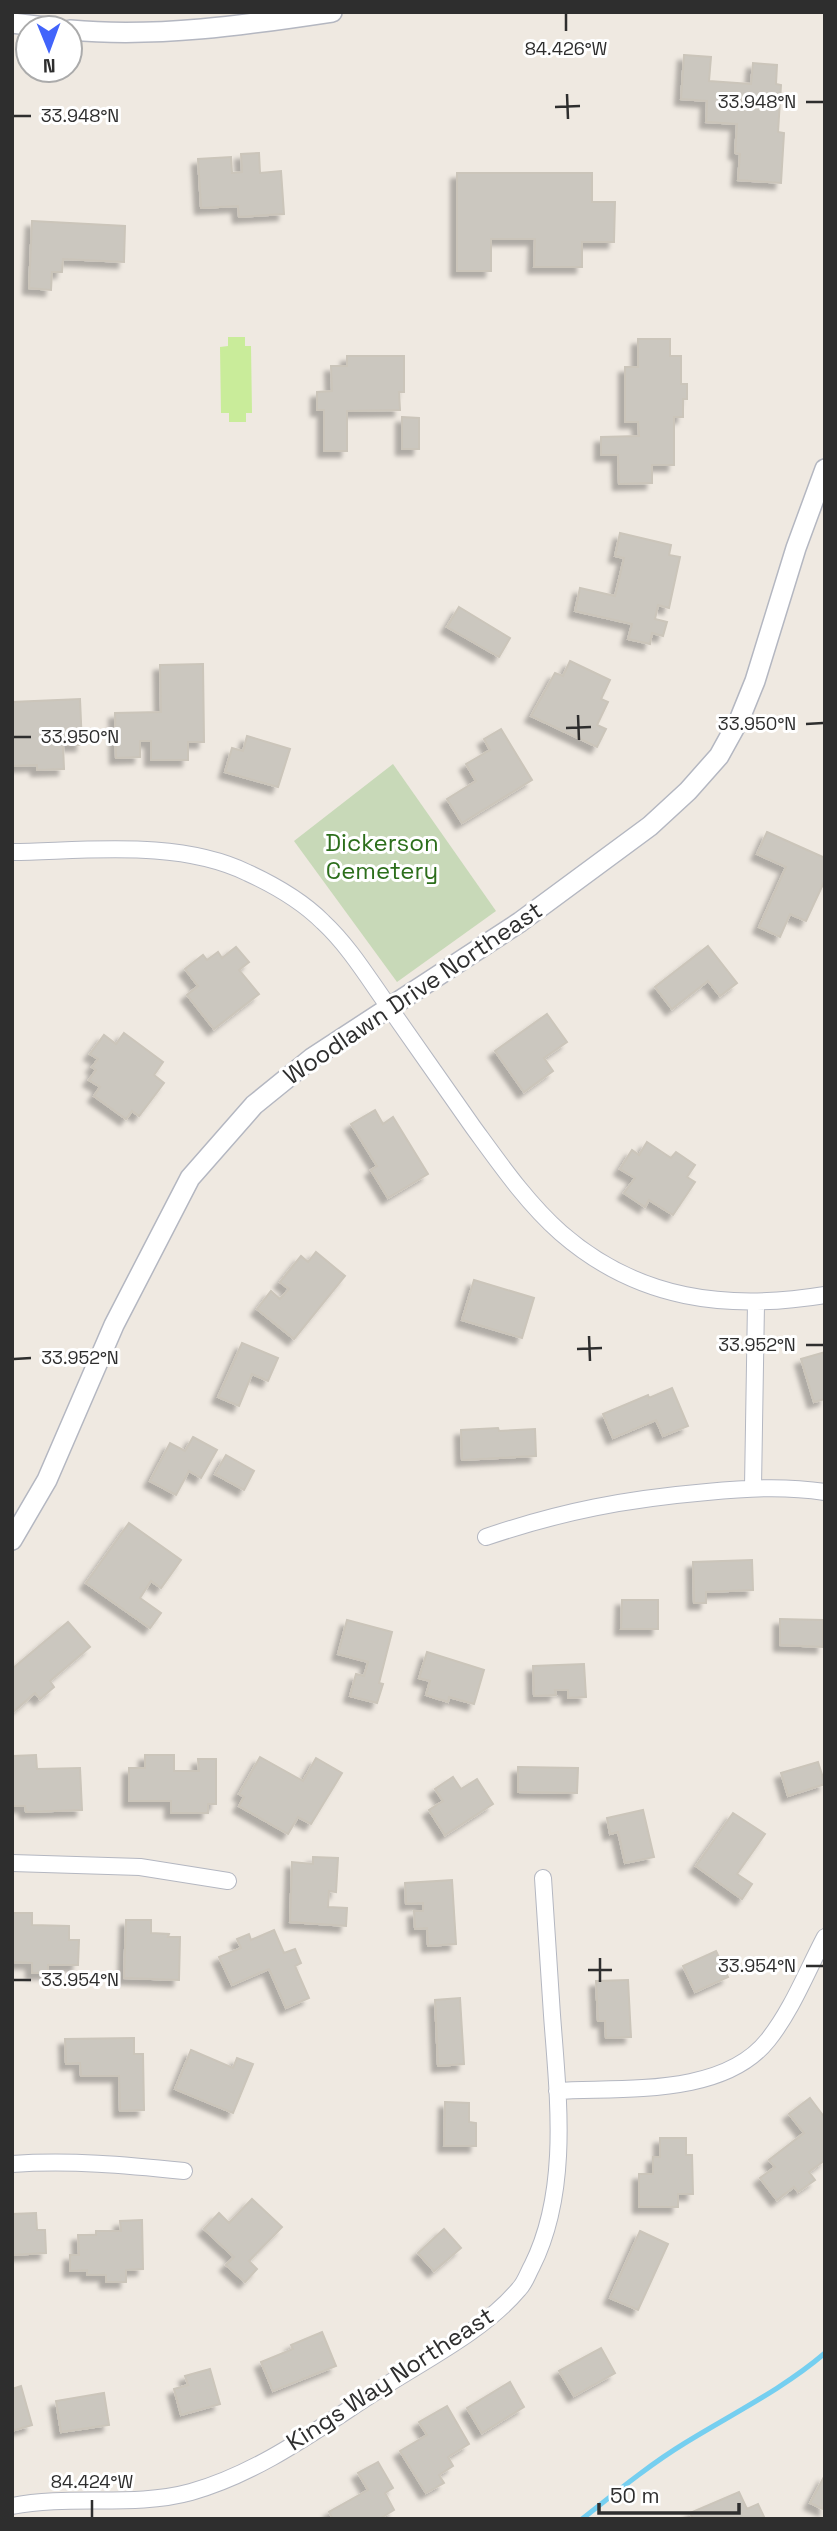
<svg xmlns="http://www.w3.org/2000/svg" width="837" height="2531" viewBox="0 0 837 2531" font-family="'Space Grotesk',sans-serif">
  <style>
    .cemetery { fill: #c8d9b8 }
    .pitch { fill: #c9ec9a }
    .lines { fill: none; stroke-linecap: round; stroke-linejoin: round }
    .stream { stroke: #75cff0; stroke-width: 5 }
    .building { fill: #cbc7bf; stroke: #cbc5ba; stroke-width: 2; filter: url(#shadow) }
    .minor-casing { stroke: #b4b7c1; stroke-width: 18 }
    .tertiary-casing { stroke: #b4b7c1; stroke-width: 22 }
    .minor { stroke: #fff; stroke-width: 16 }
    .tertiary { stroke: #fff; stroke-width: 19 }
    .ticks { fill: none; stroke: #2e2e2e; stroke-width: 2.5 }
    .labels { text-anchor: middle; stroke-width: 6; stroke-linejoin: round; paint-order: stroke }
    .park-label { font-size: 24px; fill: #2c6e1b; stroke: #fff }
    .street-label { font-size: 24px; fill: #2e2e2e; stroke: #fff }
    .ticks-label { font-size: 18px; text-anchor: middle; fill: #2e2e2e; stroke: #fff; stroke-width: 6; stroke-linejoin: round; paint-order: stroke }
  </style>
  <defs>
    <filter id="shadow"><feDropShadow dx="-6" dy="6" stdDeviation="2" flood-color="#0004"/></filter>
  </defs>
  <rect width="100%" height="100%" fill="#efe9e1"/>
  <!-- cemetery -->
  <path class="cemetery" d="M393,764L496,911L397,982L294,841Z"/>
  <!-- pitch -->
  <path class="pitch" d="M228,337H245V346H251L252,413H246V422H229V413H221L220,347L228,346Z"/>
  <g class="lines">
    <!-- stream -->
    <path class="stream" d="M582,2519C615,2493 649,2465 685,2443C732,2414 783,2389 825,2353"/>
  </g>
  <!-- building -->
  <path class="building" d="M684,55L711,57L709,81L751,84L753,63L777,65L776,84L781,85L778,132L784,133L781,183L738,180L740,154L735,153L737,124L706,122L707,101L681,99Z
    M259,153L260,173L281,171L284,214L239,217L238,206L201,208L198,159L231,157L232,173L242,172L241,154Z
    M457,173H592V202H615L614,242H582V267H534L535,239H491V271H457Z
    M32,221L125,226L124,262L63,259L62,272H52L51,290L29,288Z
    M638,339H670V356H681V384H687V399H683V417H674V465H652V483L619,484L618,455H601V437L639,436L638,422H625V367H638Z
    M347,356H404V392H399L400,410L347,411V451H324V410H317V392L332,391L331,366H347Z
    M402,417L419,418V449H402Z
    M620,533L671,545L669,555L680,557L669,608L658,605L655,619L667,622L663,636L652,633L650,644L628,639L632,624L575,611L580,588L615,596L624,558L615,556Z
    M459,607L510,638L499,657L447,627Z
    M570,661L610,680L601,699L608,702L597,725L606,729L597,747L531,716L555,673L563,676Z
    M203,664L204,742H188V760H151V741H140V757L116,758L115,713L161,712L160,665Z
    M80,699L82,745H63L64,769L37,770V765L12,766V702Z
    M501,729L532,780L462,823L447,799L476,781L466,764L490,750L484,739Z
    M247,736L290,749L278,787L225,772L232,748L243,751Z
    M767,832L825,858V880L806,921L790,914L780,937L759,927L786,867L757,854Z
    M708,946L737,983L720,996L708,981L672,1009L655,987Z
    M236,947L249,962L239,970L259,994L214,1029L187,995L198,986L185,969L203,955L207,960L218,952L222,958Z
    M547,1014L567,1042L544,1058L553,1071L524,1092L495,1051Z
    M124,1033L163,1062L154,1075L164,1083L139,1116L132,1111L126,1119L94,1096L100,1087L89,1080L96,1070L92,1067L98,1059L90,1054L104,1035L116,1044Z
    M375,1110L383,1124L393,1117L428,1174L388,1198L371,1170L377,1166L351,1124Z
    M647,1142L671,1158L676,1152L695,1165L687,1177L695,1182L673,1215L649,1200L645,1207L624,1193L635,1178L620,1169L632,1150L639,1155Z
    M316,1252L345,1276L294,1339L257,1309L271,1291L280,1299L289,1289L280,1282L301,1256L308,1262Z
    M474,1280L534,1298L522,1338L462,1320Z
    M242,1343L278,1358L268,1381L252,1374L239,1406L218,1397Z
    M825,1352V1399L814,1402L801,1359Z
    M672,1388L688,1426L663,1436L656,1420L613,1438L603,1414L648,1395L649,1398Z
    M498,1428L499,1431L535,1429L536,1456L462,1460L461,1430Z
    M193,1437L217,1450L201,1478L189,1471L176,1495L150,1481L170,1443L185,1451Z
    M226,1455L254,1471L244,1490L215,1474Z
    M129,1523L181,1560L161,1588L151,1581L140,1598L161,1613L150,1628L86,1583Z
    M752,1560L753,1590L706,1592V1603H694L693,1562Z
    M622,1600H658V1629H621Z
    M780,1619L823,1620V1647L780,1645Z
    M347,1620L392,1632L379,1683L383,1684L377,1703L350,1696L356,1674L364,1676L368,1662L338,1654Z
    M68,1622L90,1647L50,1681L54,1687L40,1699L35,1693L12,1713V1669Z
    M427,1652L484,1670L474,1704L449,1697L448,1702L426,1695L430,1681L419,1678Z
    M584,1664L586,1697L568,1698V1690H555L556,1695L534,1696L533,1666Z
    M36,1755L37,1769L80,1768L82,1810L26,1812L25,1806H12L13,1756Z
    M145,1755H174V1771H199L198,1759H216V1804H208V1813H171V1801H129V1768H145Z
    M260,1757L303,1781L316,1758L342,1773L311,1824L298,1817L288,1834L239,1806L244,1797L239,1794Z
    M818,1762L825,1784L788,1796L781,1773Z
    M518,1767L578,1768L577,1793L518,1792Z
    M453,1777L461,1789L477,1779L493,1804L445,1835L429,1810L443,1801L435,1789Z
    M643,1810L654,1857L625,1863L618,1832L610,1834L607,1818Z
    M733,1813L765,1834L737,1874L752,1884L742,1899L696,1866Z
    M313,1857L338,1858L336,1892L329,1891L328,1907L347,1908L346,1926L290,1922L292,1862L313,1864Z
    M452,1880L456,1944L428,1946L427,1928L415,1929L414,1911H423V1903L406,1904L405,1883Z
    M12,1913H32V1925L69,1926V1940H79L78,1965H48V1973H32V1963L12,1962Z
    M126,1920H151V1933L169,1934L168,1937H180L179,1980L124,1978Z
    M274,1930L284,1953L295,1949L301,1963L295,1966L309,1998L286,2008L269,1969L232,1985L219,1957L241,1948L237,1939L249,1934L251,1940Z
    M716,1951L728,1977L695,1992L683,1966Z
    M628,1980L631,2037L606,2038L605,2021H598L596,1981Z
    M460,1998L464,2064L438,2066L435,2000Z
    M134,2038V2054H143L144,2110L120,2111L119,2076H81L80,2063L66,2064L65,2039Z
    M191,2050L233,2068L237,2058L253,2064L233,2113L175,2089Z
    M810,2098L825,2118V2160L809,2172L815,2180L798,2192L794,2187L777,2200L760,2178L775,2167L769,2160L804,2133L789,2114Z
    M445,2102L469,2103V2122L476,2123V2146H444Z
    M660,2138H686V2155H692L693,2194H678V2207H639V2174H653V2157H660Z
    M252,2199L282,2227L249,2261L257,2269L245,2282L226,2265L234,2257L204,2229L219,2213L229,2223Z
    M36,2213L37,2230H45L46,2253L12,2255V2214Z
    M142,2220L143,2269L126,2270V2282H106V2275H87V2270L70,2271V2255H79L78,2235H96V2231H121L120,2221Z
    M444,2229L461,2248L434,2271L418,2253Z
    M640,2231L668,2244L638,2310L610,2298Z
    M322,2332L336,2366L273,2391L261,2362L293,2349L291,2345Z
    M601,2348L615,2373L574,2396L559,2371Z
    M210,2369L220,2404L181,2415L174,2389L188,2385L185,2376Z
    M510,2382L524,2407L482,2433L467,2408Z
    M21,2386L32,2425L12,2431V2389Z
    M104,2393L109,2425L61,2432L56,2401Z
    M447,2406L469,2444L448,2457L453,2466L439,2475L444,2483L426,2493L400,2451L427,2435L419,2422Z
    M378,2462L393,2488L385,2493L394,2510L379,2519H333L329,2512L368,2490L358,2473Z
    M825,2475V2510L810,2503Z
    M739,2492L747,2509L758,2504L765,2519H693L690,2513Z"/>
  <g class="lines">
    <defs>
      <path id="minor" d="M12,852C87,851 179,839 248,873C274,885 302,901 323,922C350,947 370,981 391,1010C418,1049 446,1088 473,1127C500,1164 527,1203 561,1233C638,1300 727,1311 825,1295
        M753,1487L756,1303
        M486,1537C563,1511 626,1499 707,1492C747,1488 785,1486 825,1492
        M12,1863L140,1867L228,1881
        M557,2091C623,2087 723,2097 768,2040C792,2010 807,1971 825,1937
        M12,2164C70,2160 126,2165 184,2171
        M12,2506C71,2494 133,2508 191,2492C259,2473 319,2428 377,2391C423,2361 484,2331 519,2289C525,2283 528,2273 532,2266C570,2190 558,2097 552,2015C549,1970 546,1924 543,1878"/>
      <path id="tertiary" d="M12,23L53,28
        M70,30C157,38 246,25 332,12
        M12,1540L47,1480L114,1325L190,1178L254,1105L312,1058L520,922L650,826L688,791L719,756L740,718L755,681L796,548L825,469"/>
    </defs>
    <!-- minor casing -->
    <use href="#minor" class="minor-casing"/>
    <!-- tertiary casing -->
    <use href="#tertiary" class="tertiary-casing"/>
    <!-- minor -->
    <use href="#minor" class="minor"/>
    <!-- tertiary -->
    <use href="#tertiary" class="tertiary"/>
  </g>
  <!-- ticks -->
  <path class="ticks" d="M566,14V31M567,94L568,119M806,102H823M555,107L580,106M14,116H31M578,715L579,740M806,724L823,723M566,728L591,727M14,737H31M589,1336L590,1361M806,1345H823M577,1349L602,1348M14,1359L31,1358M600,1958V1982M806,1966H823M588,1970H612M14,1980H31M92,2500V2517"/>
  <g class="labels">
    <!-- park labels -->
    <g class="park-label">
      <text x="382" y="851">Dickerson<tspan x="382" dy="28">Cemetery</tspan></text>
    </g>
    <!-- street labels -->
    <g class="street-label">
      <text transform="translate(413 993) rotate(-34)" y="8">Woodlawn Drive Northeast</text>
      <text transform="translate(390 2379) rotate(-33)" y="8">Kings Way Northeast</text>
    </g>
  </g>
  <g class="ticks-label">
    <text x="566" y="55">84.426°W</text>
    <text x="757" y="108">33.948°N</text>
    <text x="80" y="122">33.948°N</text>
    <text x="757" y="730">33.950°N</text>
    <text x="80" y="743">33.950°N</text>
    <text x="757" y="1351">33.952°N</text>
    <text x="80" y="1364">33.952°N</text>
    <text x="757" y="1972">33.954°N</text>
    <text x="80" y="1986">33.954°N</text>
    <text x="92" y="2488">84.424°W</text>
  </g>
  <!-- border -->
  <rect width="837" height="2531" fill="none" stroke="#2e2e2e" stroke-width="28"/>
  <!-- north arrow -->
  <g transform="translate(49 49) rotate(179)"><circle r="33" fill="#ffffff" stroke="#ababab" stroke-width="2"/>
  <path d="M0-5L12 26L0 18L-12 26Z" fill="#4264fb"/>
  <text y="-10" font-size="19" font-weight="bold" text-anchor="middle" fill="#2e2e2e">N</text>
  </g>
  <!-- scale -->
  <path d="M599 2503v10h140v-10" fill="none" stroke="#2e2e2e" stroke-width="3.5"/>
  <text x="610" y="2503" font-size="21" fill="#2e2e2e" stroke="#ffffff" stroke-width="5" paint-order="stroke">50 m</text>
</svg>
